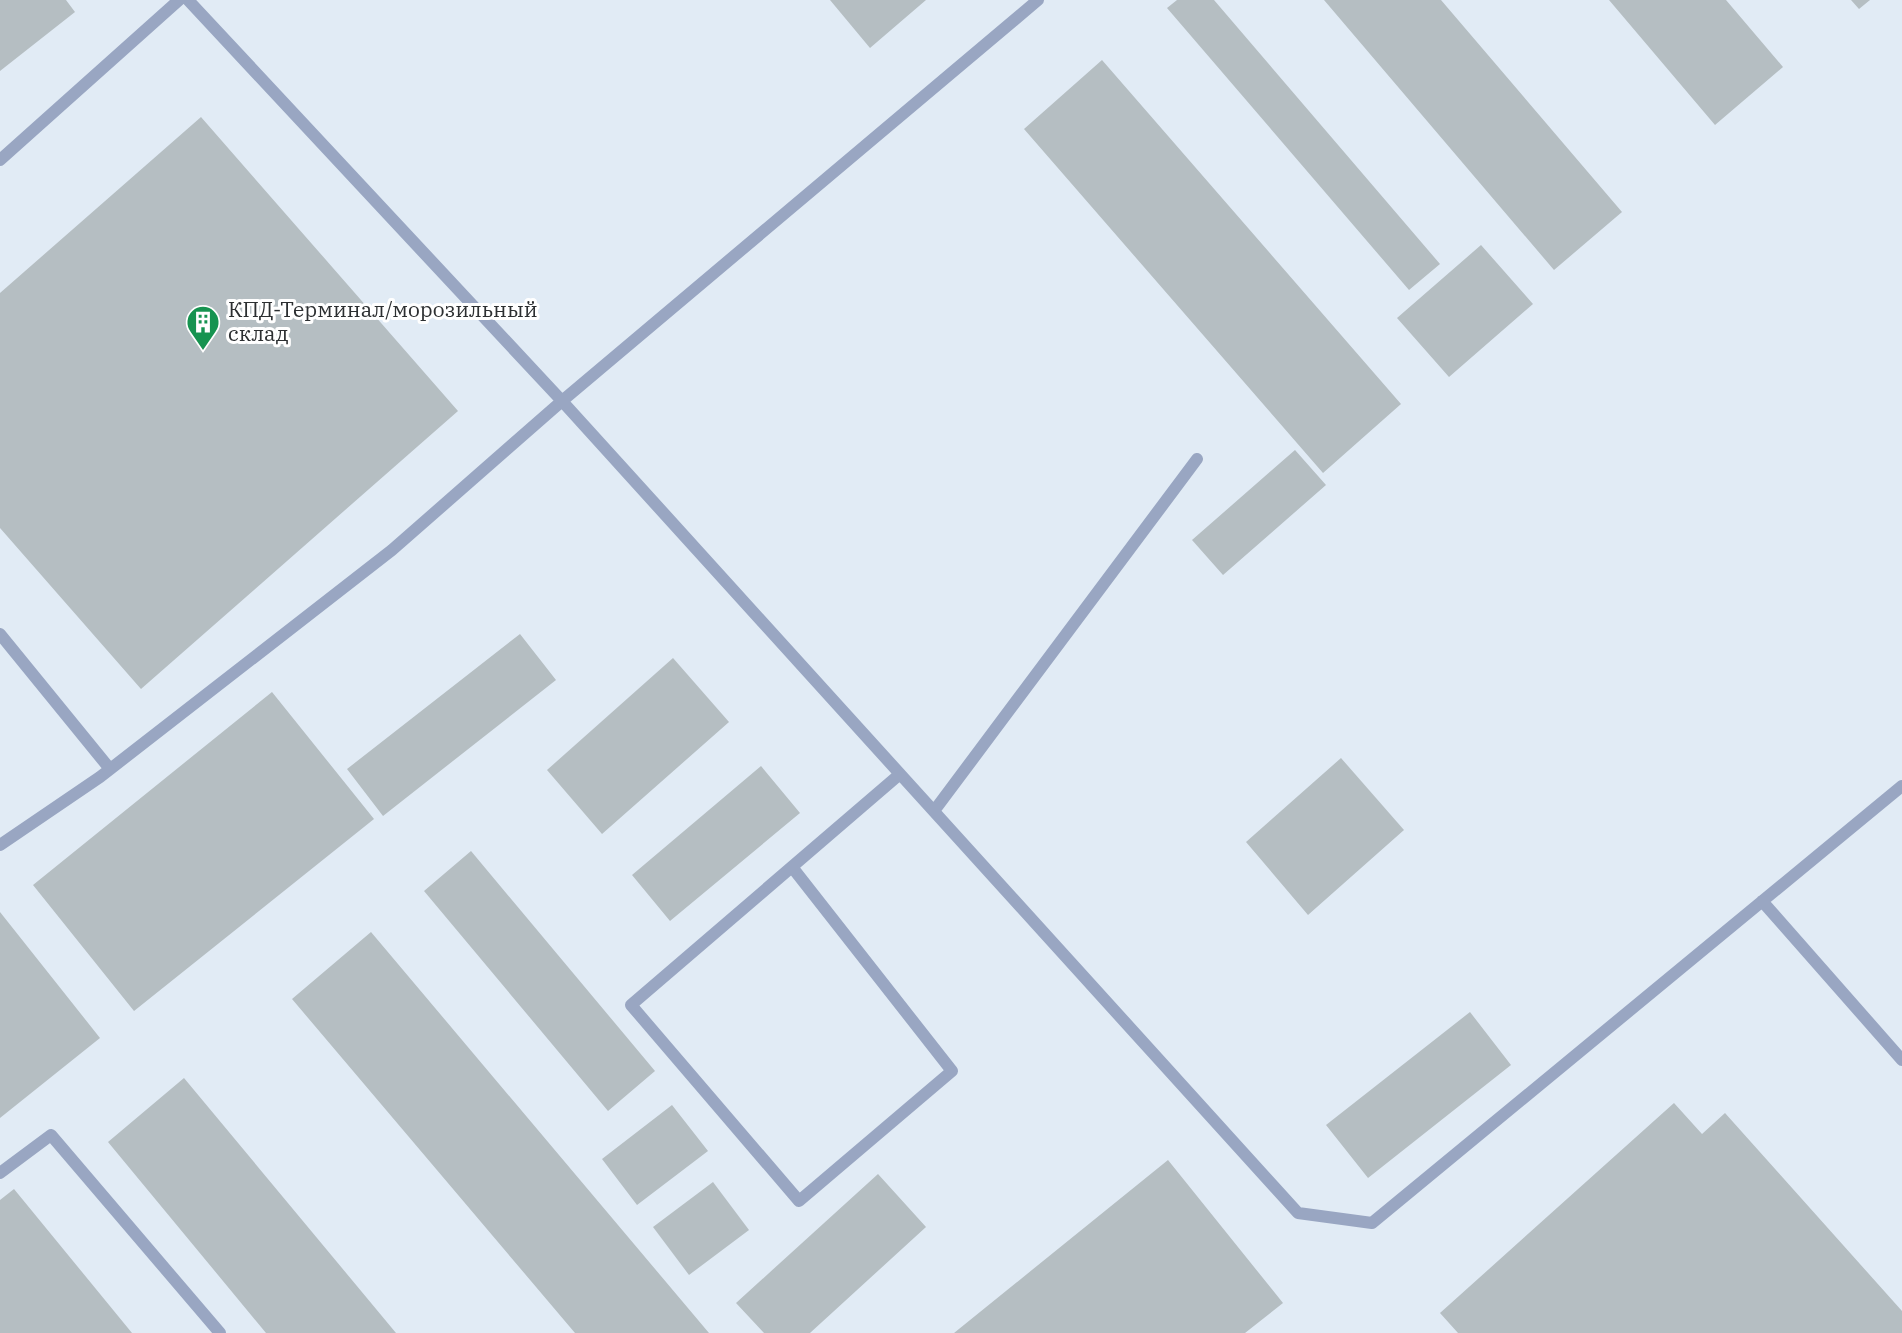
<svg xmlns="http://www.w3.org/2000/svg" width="1902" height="1333" viewBox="0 0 1902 1333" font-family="'IBM Plex Serif',serif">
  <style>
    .built { fill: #e1ebf5 }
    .building { fill: #b5bec2 }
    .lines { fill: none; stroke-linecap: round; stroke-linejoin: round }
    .service { stroke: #99a6c2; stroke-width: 12 }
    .labels { text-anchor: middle; stroke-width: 6; stroke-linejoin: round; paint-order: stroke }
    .poi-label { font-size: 21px; fill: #2c2f31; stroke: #fff; text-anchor: start }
  </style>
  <rect width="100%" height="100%" fill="#f4f9ff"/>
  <!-- built -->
  <path class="built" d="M0,0H1902V1333H0Z"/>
  <!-- building -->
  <path class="building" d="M0,0H66L75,12L0,71Z
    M830,0H926L870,48Z
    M1177,0H1214L1440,264L1409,290L1167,8Z
    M1324,0H1441L1622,212L1554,270Z
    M1609,0H1726L1783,67L1715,125Z
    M1851,0H1870L1859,9Z
    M1102,60L1401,404L1323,473L1024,129Z
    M201,117L458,411L141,689L0,528V293Z
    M1481,245L1533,304L1449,377L1397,318Z
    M1295,450L1326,485L1223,575L1192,540Z
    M520,634L556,680L383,816L347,769Z
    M673,658L729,722L602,834L547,770Z
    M272,692L374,819L134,1011L33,885Z
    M1341,758L1404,830L1308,915L1246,842Z
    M761,766L800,813L670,921L632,875Z
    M471,851L655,1071L608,1111L424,891Z
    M0,912L100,1038L0,1118Z
    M371,932L709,1333H575L292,999Z
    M1470,1012L1511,1065L1368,1178L1326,1125Z
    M184,1078L396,1333H266L108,1142Z
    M1674,1103L1702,1134L1725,1113L1902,1311V1333H1458L1440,1313Z
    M672,1105L708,1151L637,1205L602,1159Z
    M1168,1160L1283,1303L1245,1333H954Z
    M878,1174L926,1227L810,1333H764L736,1303Z
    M713,1182L749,1230L689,1275L653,1227Z
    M14,1189L132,1333H0V1200Z"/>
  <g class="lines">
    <!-- service -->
    <path class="service" d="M188,0L562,401L1298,1213L1372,1223L1902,786
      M0,160L179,0
      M0,634L110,769
      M934,811L1197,459
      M0,845L100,777L392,550L562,401L1038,0
      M792,867L952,1071L799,1201L631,1005L900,774
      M1762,901L1902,1060
      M0,1173L51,1135L220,1333"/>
  </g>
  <!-- icons -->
  <defs>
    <symbol id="building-pin" viewBox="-11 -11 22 30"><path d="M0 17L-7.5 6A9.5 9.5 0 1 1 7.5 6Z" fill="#169350" stroke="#fff"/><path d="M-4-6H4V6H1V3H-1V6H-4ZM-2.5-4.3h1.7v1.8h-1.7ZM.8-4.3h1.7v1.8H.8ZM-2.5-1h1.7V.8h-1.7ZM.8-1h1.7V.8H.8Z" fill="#fff"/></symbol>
  </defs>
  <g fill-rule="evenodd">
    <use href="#building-pin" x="184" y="303" width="38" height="52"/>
  </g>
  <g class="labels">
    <!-- poi labels -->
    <g class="poi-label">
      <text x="228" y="317">КПД-Терминал/морозильный<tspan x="228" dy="24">склад</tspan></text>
    </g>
  </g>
</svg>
